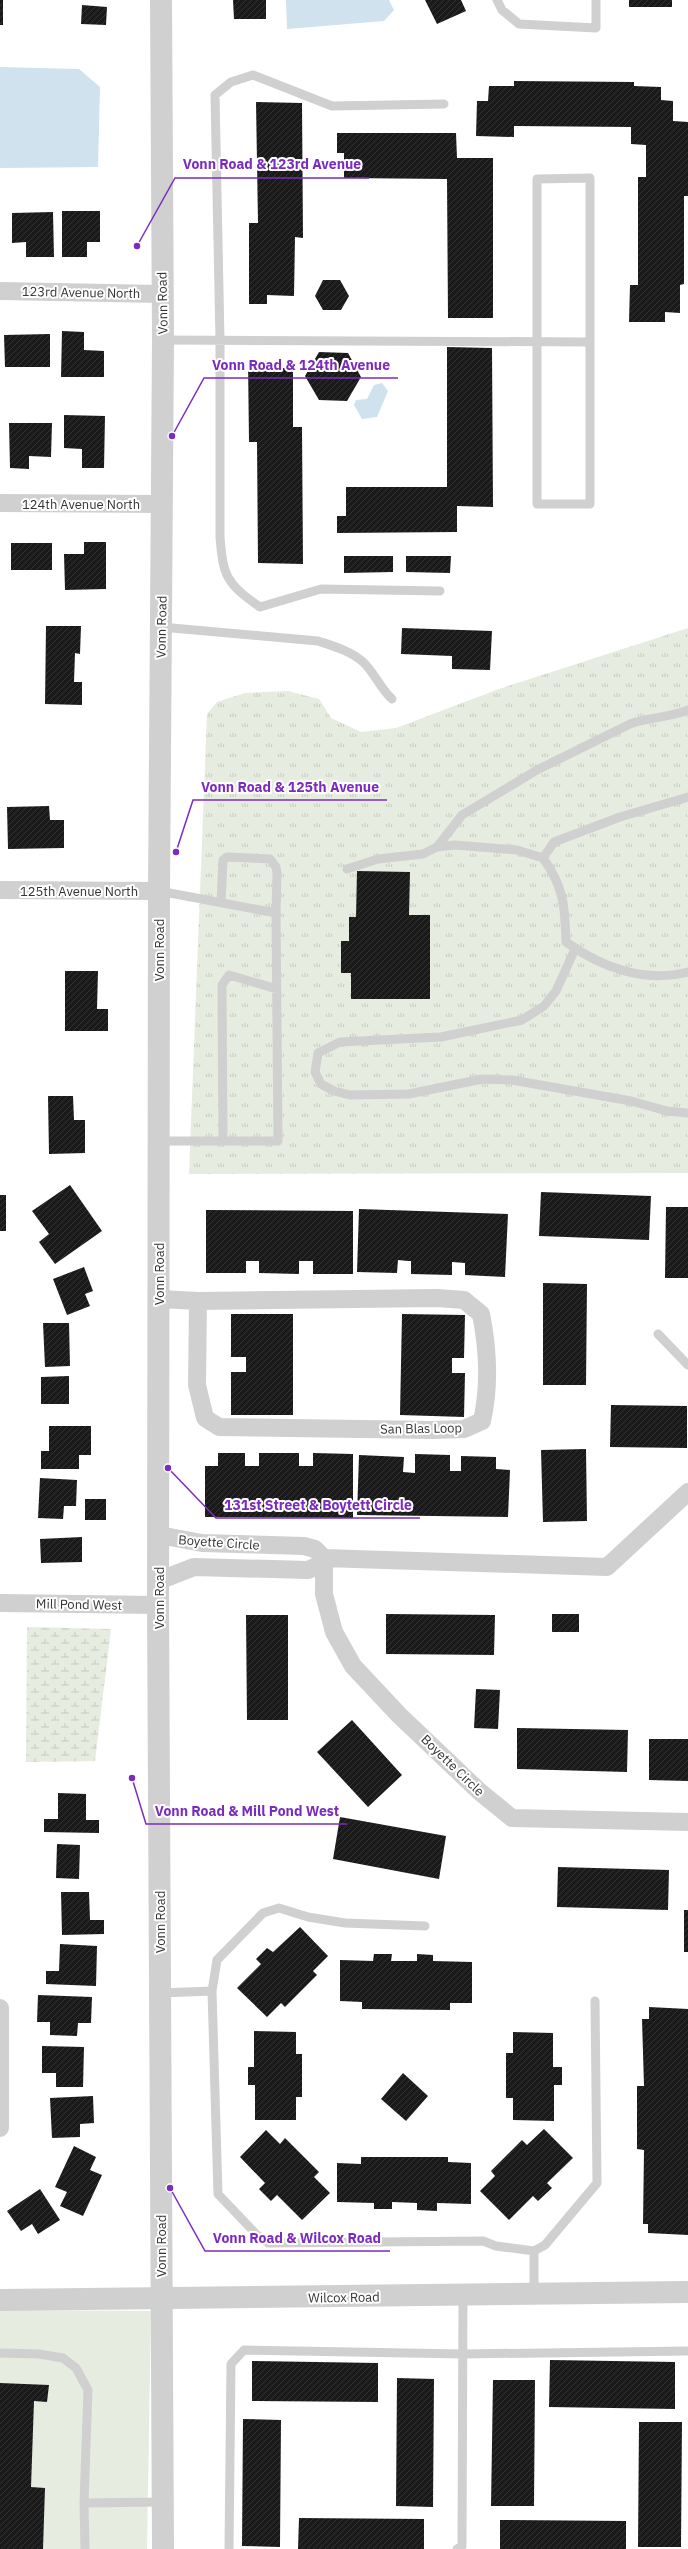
<svg xmlns="http://www.w3.org/2000/svg" width="688" height="2549" viewBox="0 0 688 2549" font-family="'IBM Plex Sans',sans-serif">
  <style>
    .grass { fill: url(#grass-tufts) }
    .wetland { fill: url(#wetland-marsh) }
    .park { fill: #e6ecdf }
    .water { fill: #cfe2ee }
    .building { fill: url(#building-hatch) }
    .lines { fill: none; stroke-linecap: round; stroke-linejoin: round }
    .service { stroke: #d0d0d0; stroke-width: 9 }
    .minor { stroke: #d0d0d0; stroke-width: 18 }
    .tertiary { stroke: #d0d0d0; stroke-width: 22 }
    .labels { text-anchor: middle; stroke-width: 4; stroke-linejoin: round; paint-order: stroke }
    .street-label { font-size: 13px; fill: #333; stroke: #fff }
    .leader { fill: none; stroke: #7b2cbf; stroke-width: 1.5 }
    .callout-dot { fill: #7b2cbf; stroke: #fff; stroke-width: 1.5 }
    .callout-label { font-size: 14px; text-anchor: middle; font-weight: bold; fill: #7b2cbf; stroke: #fff; stroke-width: 4; stroke-linejoin: round; paint-order: stroke }
  </style>
  <defs>
    <pattern id="grass-tufts" width="24" height="20" patternUnits="userSpaceOnUse"><rect width="24" height="20" fill="#e6ecdf"/><path d="M3 7l-1-3M5 7V3M7 7l1-3M15 17l-1-3M17 17v-4M19 17l1-3" fill="none" stroke="#c6cbc0"/></pattern>
    <pattern id="wetland-marsh" width="20" height="14" patternUnits="userSpaceOnUse"><rect width="20" height="14" fill="#e6ecdf"/><path d="M1 5h8M5 5V1M11 12h8M15 12V8" fill="none" stroke="#c6cbc0"/></pattern>
    <pattern id="building-hatch" width="6" height="6" patternUnits="userSpaceOnUse"><rect width="6" height="6" fill="#1a1a1a"/><path d="M-1 1l2-2M0 6l6-6M5 7l2-2" fill="none" stroke="#333"/></pattern>
  </defs>
  <rect width="100%" height="100%" fill="#fff"/>
  <!-- grass -->
  <path class="grass" d="M688,628V1173L189,1174L207,714L217,702L245,693L288,691L319,699L331,718L361,732L396,728L499,689Z"/>
  <!-- wetland -->
  <path class="wetland" d="M27,1627L111,1629L95,1761L26,1762Z"/>
  <!-- park -->
  <path class="park" d="M0,2310L151,2311L147,2549H0Z"/>
  <!-- water -->
  <path class="water" d="M286,0H389L394,10L384,21L287,29Z
    M0,67L79,69L100,87L98,167L0,168Z
    M382,383L388,391L377,417L362,419L354,405L356,400L367,399L374,385Z"/>
  <!-- building -->
  <path class="building" d="M0,0H3V25H0Z
    M233,0H266V19H234Z
    M425,0H461L466,11L437,24Z
    M629,0H672V7H629Z
    M82,5L107,7L106,25L81,24Z
    M514,81L634,82V86L661,87V100L673,101V121L688,122V196H684V284L680,285V313L665,312V322H629L630,285H638V177H646V145L631,144V127L514,126V137L476,136L477,101H488L489,86H514Z
    M256,102L302,103L303,238L295,237L294,296L267,295V304H249V223H258Z
    M337,133H456L457,158H493V318H448L447,179L344,178V153H337Z
    M62,211H100V242H87V257H62Z
    M53,212L54,257H26V242L12,243V213Z
    M323,280H340L349,296L341,310H323L315,296Z
    M62,331L84,332V350L104,351V377H61Z
    M50,334V367H5L4,335Z
    M447,347L492,348L493,507L457,506V532L337,533V516H346V487H447Z
    M319,352L348,353L361,377L347,401L319,400L305,376Z
    M248,361H267V368H293V427H302L303,564L258,563L257,442H249Z
    M64,415L105,416L104,468H82V449L64,448Z
    M9,423H52L51,457L29,456V469L10,468Z
    M84,542H106V589L65,590L64,554H84Z
    M11,543H52V570H11Z
    M344,556H393V572L344,573Z
    M406,556H451L450,573L406,572Z
    M46,626H81L80,654L75,653L74,682H82V705L45,704Z
    M402,628L492,631L490,670L452,669V656L401,654Z
    M49,806L50,820H64V848L8,849L7,807Z
    M357,871L410,872L409,915H430V999H351V973H341V941H349V917H356Z
    M65,971H98L97,1009H108V1031H65Z
    M48,1096H73L74,1120H85V1153L49,1154Z
    M70,1185L102,1231L55,1264L39,1242L49,1234L32,1211Z
    M541,1192L651,1196L649,1240L539,1236Z
    M0,1195H6V1231H0Z
    M666,1207H688V1278H665Z
    M359,1209L508,1214L505,1277L465,1275V1263L452,1262V1275L411,1274V1261H408L398,1260L397,1273L357,1272Z
    M206,1210L353,1211V1274H313V1261H299V1274L259,1273V1261H246V1273H206Z
    M84,1267L93,1291L85,1294L90,1306L67,1315L53,1279Z
    M543,1283L587,1284L586,1385H543Z
    M231,1314H293V1415H231V1372H246V1357H231Z
    M402,1314L465,1315L464,1358H452V1373H465L464,1417L400,1415Z
    M43,1323H69L70,1366L45,1367Z
    M69,1376V1404H41V1377Z
    M611,1405L687,1406V1448L610,1447Z
    M49,1426H91V1455H79V1469H41V1451H49Z
    M586,1449L587,1521L543,1522L541,1450Z
    M218,1453H245V1466H259V1453H299V1466H313V1453L353,1454V1518L205,1517V1466H218Z
    M415,1454L450,1455V1471H461V1456L496,1457V1469L510,1470L508,1517L357,1515L359,1455L404,1457L403,1472L415,1473Z
    M40,1478L77,1480L76,1506H64L63,1519L38,1518Z
    M85,1499H106V1520H85Z
    M82,1537V1562L41,1563L40,1539Z
    M386,1614L495,1615L494,1655L386,1654Z
    M552,1614H579V1632H552Z
    M246,1615H288V1720H247Z
    M476,1689L500,1690L498,1729L474,1728Z
    M352,1720L402,1775L368,1807L317,1752Z
    M517,1728L628,1730L627,1772L517,1769Z
    M649,1739H688V1781L649,1780Z
    M58,1793L86,1794V1820H99V1833L44,1832V1819H58Z
    M340,1817L446,1836L439,1879L333,1859Z
    M57,1844L80,1845L79,1879L56,1878Z
    M558,1867L669,1870L668,1910L557,1907Z
    M61,1892H89L90,1920H104V1934L62,1935Z
    M684,1910H688V1952H684Z
    M300,1927L328,1956L313,1971L317,1975L285,2007L281,2003L267,2017L237,1988L261,1964L256,1959L267,1948L273,1952Z
    M60,1944L97,1946L96,1986L46,1984V1971H59Z
    M374,1954H392L391,1961H417V1954L433,1955V1961L472,1962V2003H450V2010L362,2009V2002L340,2001V1960L373,1961Z
    M38,1995L92,1997L91,2023H78L77,2036L50,2035V2022H37Z
    M649,2007L688,2009V2235L648,2233V2224H643L644,2150L637,2149V2086H644L642,2019H649Z
    M254,2031L296,2032V2054H302V2097H296V2120H255V2085H248V2067H254Z
    M513,2032L553,2033V2067H562V2085H554V2121L513,2120V2098H506V2053H513Z
    M42,2046L84,2047L83,2087H56V2073H42Z
    M403,2073L428,2096L406,2121L381,2099Z
    M93,2096L94,2123L80,2124V2137L52,2138L50,2098Z
    M544,2129L573,2158L547,2183L552,2188L538,2201L533,2196L509,2220L480,2191L495,2176L491,2171L522,2140L527,2145Z
    M266,2130L280,2144L285,2138L319,2172L314,2177L330,2193L302,2220L277,2195L271,2201L259,2189L265,2183L240,2157Z
    M74,2146L96,2157L90,2170L102,2175L83,2216L60,2206L67,2192L55,2187Z
    M361,2157H448V2162L471,2163V2204L437,2203V2211L417,2210V2203L392,2202V2209H374V2203L337,2202V2163L361,2164Z
    M40,2189L60,2220L38,2234L32,2224L21,2231L7,2211Z
    M550,2360L675,2362V2409L549,2407Z
    M252,2361L378,2363V2402L252,2401Z
    M397,2378L434,2379L433,2507L396,2506Z
    M493,2380H535L534,2506H491Z
    M0,2383L49,2385L47,2402L34,2401L31,2487L45,2488L43,2549H0Z
    M243,2419L281,2420L280,2547L242,2546Z
    M639,2422H682L681,2547H638Z
    M299,2518L424,2519V2549H298Z
    M500,2520L626,2521V2549H500Z"/>
  <g class="lines">
    <!-- service -->
    <path class="service" d="M497,0L502,10L519,24L596,28V0
      M590,178V504H537V179Z
      M163,340L590,342
      M440,591L321,589L260,607C227,584 223,577 220,537V340L215,95L231,82L253,75L332,106L444,104
      M161,627L318,641C333,646 351,651 363,662C374,672 380,688 392,699
      M437,847L462,815L537,770L630,724C649,717 669,718 688,710
      M543,858L554,842L620,817L688,797
      M347,869L378,859L423,854L437,847L455,845L517,850L543,858C564,887 565,907 566,942C602,968 645,983 688,972
      M159,891L276,913L278,1141H159
      M221,902L223,860L227,857L270,859L276,867L277,873L276,913
      M575,949L556,991L544,1006L522,1020L441,1037L340,1042L318,1053L315,1072L321,1084L334,1091L350,1095L409,1094L482,1079L512,1080L631,1101L667,1111L688,1113
      M223,1141L222,985L229,975L277,989
      M658,1334L688,1365
      M212,1991L218,2194L256,2234L268,2243L483,2241L496,2246L534,2251
      M160,1993L212,1991L217,1960L263,1913L279,1908L308,1917L345,1923L425,1926
      M534,2294V2251L545,2245L597,2183L595,2001
      M0,2353L39,2354L63,2358L76,2368L88,2390L84,2503L85,2549
      M84,2503L162,2502
      M229,2549L231,2364L244,2350L463,2354L688,2351
      M457,2549L462,2546L463,2296"/>
    <!-- minor -->
    <path class="minor" d="M0,291L162,294
      M0,503L162,504
      M0,890L159,891
      M159,1299L198,1301L437,1298L464,1300L481,1314C488,1349 490,1385 482,1421L464,1429L432,1430L219,1427L205,1418L197,1385L198,1301
      M688,1492L607,1567L324,1558V1594L334,1632L353,1666L399,1715L480,1792L512,1818L688,1822
      M158,1581L194,1567L308,1570L317,1566L324,1558L315,1549L304,1546L202,1543L159,1535
      M0,1603L158,1605
      M0,2008V2128"/>
    <!-- tertiary -->
    <path class="tertiary" d="M161,0L163,340L159,891L158,1605L163,2549
      M0,2300L688,2292"/>
  </g>
  <g class="labels">
    <!-- street labels -->
    <g class="street-label">
      <text transform="translate(81 292) rotate(1)" y="5">123rd Avenue North</text>
      <text transform="translate(162 303) rotate(-91)" y="5">Vonn Road</text>
      <text x="81" y="509">124th Avenue North</text>
      <text transform="translate(161 627) rotate(-89)" y="5">Vonn Road</text>
      <text x="79" y="896">125th Avenue North</text>
      <text transform="translate(159 950) rotate(-90)" y="5">Vonn Road</text>
      <text transform="translate(159 1274) rotate(-90)" y="5">Vonn Road</text>
      <text transform="translate(421 1428) rotate(-1)" y="5">San Blas Loop</text>
      <text transform="translate(219 1542) rotate(4)" y="5">Boyette Circle</text>
      <text transform="translate(159 1598) rotate(-90)" y="5">Vonn Road</text>
      <text transform="translate(79 1604) rotate(1)" y="5">Mill Pond West</text>
      <text transform="translate(453 1765) rotate(44)" y="5">Boyette Circle</text>
      <text transform="translate(160 1922) rotate(-90)" y="5">Vonn Road</text>
      <text transform="translate(161 2246) rotate(-90)" y="5">Vonn Road</text>
      <text transform="translate(344 2297) rotate(-1)" y="5">Wilcox Road</text>
    </g>
  </g>
  <!-- callouts -->
  <path class="leader" d="M137 246L175 178H369M172 436L204 378H398M176 852L193 800H387M168 1468L216 1518H420M132 1778L146 1824H347M170 2188L205 2251H390"/>
  <g class="callout-dot">
    <circle cx="137" cy="246" r="4"/>
    <circle cx="172" cy="436" r="4"/>
    <circle cx="176" cy="852" r="4"/>
    <circle cx="168" cy="1468" r="4"/>
    <circle cx="132" cy="1778" r="4"/>
    <circle cx="170" cy="2188" r="4"/>
  </g>
  <g class="callout-label">
    <text x="272" y="169">Vonn Road &amp; 123rd Avenue</text>
    <text x="301" y="370">Vonn Road &amp; 124th Avenue</text>
    <text x="290" y="792">Vonn Road &amp; 125th Avenue</text>
    <text x="318" y="1510">131st Street &amp; Boytett Circle</text>
    <text x="247" y="1816">Vonn Road &amp; Mill Pond West</text>
    <text x="297" y="2243">Vonn Road &amp; Wilcox Road</text>
  </g>
</svg>
